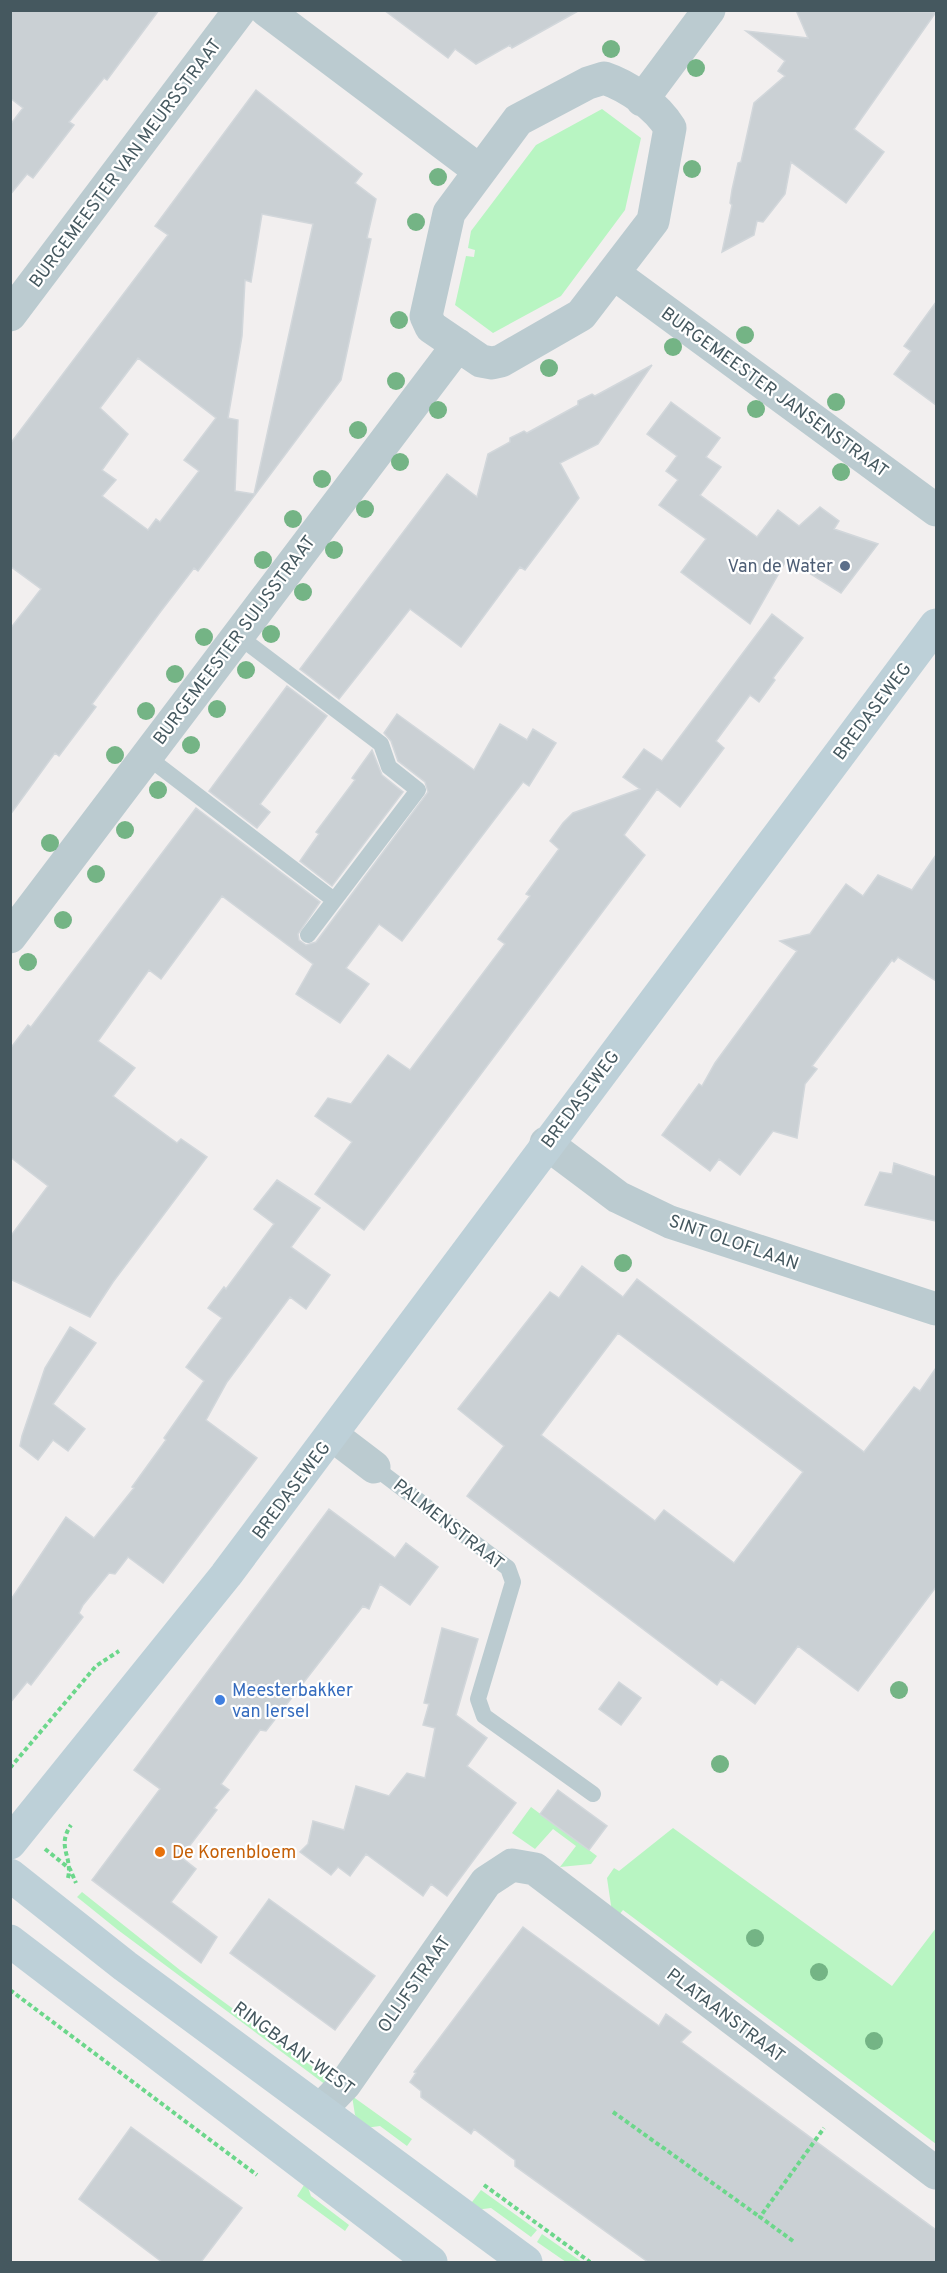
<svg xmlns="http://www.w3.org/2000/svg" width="947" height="2273" viewBox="0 0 947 2273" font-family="Overpass,sans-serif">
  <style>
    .green { fill: #b8f5c2 }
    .building { fill: #cad0d4; stroke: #d2d7db; stroke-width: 1.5; fill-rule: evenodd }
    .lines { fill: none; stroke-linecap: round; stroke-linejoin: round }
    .path { stroke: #6cd78b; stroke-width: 4; stroke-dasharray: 4.5 3; stroke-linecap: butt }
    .lane { stroke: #bbcbd0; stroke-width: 16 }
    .street { stroke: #bbcbd0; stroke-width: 33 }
    .secondary { stroke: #bdd0d8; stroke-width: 33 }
    .tree { fill: #74b485 }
    .service-dot { fill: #5c6f8a; stroke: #fff; stroke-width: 2 }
    .shop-dot { fill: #3f7fe0; stroke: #fff; stroke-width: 2 }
    .food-dot { fill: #e8710a; stroke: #fff; stroke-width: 2 }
    .labels { text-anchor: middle; stroke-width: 4.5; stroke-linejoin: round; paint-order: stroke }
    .street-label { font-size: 18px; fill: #45585f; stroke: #fff }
    .service-label { font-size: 18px; fill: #4e5e75; stroke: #fff; text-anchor: end }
    .shop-label { font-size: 18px; fill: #366cbe; stroke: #fff; text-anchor: start }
    .food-label { font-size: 18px; fill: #c56008; stroke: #fff; text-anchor: start }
  </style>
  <rect width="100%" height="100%" fill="#f2efef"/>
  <!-- green -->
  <path class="green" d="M602,109L641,138L625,210L561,296L493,333L455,305L466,256L474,257L475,250L468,248L471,231L536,145Z
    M531,1807L597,1856L591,1864L560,1867L576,1846L553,1829L535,1849L512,1833Z
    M673,1828L892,1986L936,1928V2144L623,1910L615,1920L613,1919L607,1878L614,1868L619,1871Z
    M82,1892L180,1970L332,2081L326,2085L118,1930L77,1897Z
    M352,2096L412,2139L407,2146L380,2126L365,2128L355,2115Z
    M306,2182L311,2196L349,2225L345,2231L297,2196Z
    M481,2190L537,2230L531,2237L491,2208L475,2210L469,2206Z
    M542,2234L582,2262H566L537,2242Z"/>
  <!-- building -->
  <path class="building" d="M10,10H159L107,80L104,78L69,122L74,125L33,178L27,174L10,195V125L23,108L10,98Z
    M384,10H580L512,48L510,45L476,64L455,49L448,58Z
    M796,10L936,12L854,129L884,152L846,203L791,162L785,194L763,222L757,221L754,235L722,252L732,205L730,203L732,190L738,163L741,162L754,103L785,76L778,71L785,61L746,31L808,38Z
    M256,90L362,174L355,183L376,199L367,238L371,239L341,380L198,571L194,568L161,611L92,704L96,707L59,756L55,753L10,815V629L41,589L10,566V444L168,235L155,226ZM262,214L313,224L254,494L235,491L238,420L228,418L242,336L245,280L251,282ZM138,358L216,418L184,460L199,471L160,522L156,519L148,530L102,496L116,480L102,470L128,434L100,408Z
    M936,302V405L894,374L911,351L904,346Z
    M652,365L598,444L560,463L579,498L525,570L520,567L461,647L410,609L339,699L300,669L447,474L477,497L488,454L510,442V438L524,431L527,433L578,405V401L592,394L595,396Z
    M671,402L720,438L706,457L721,467L700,495L757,537L778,510L799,526L820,507L839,521L834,529L878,544L841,593L787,559L750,624L681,572L706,539L659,505L678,480L666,471L677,456L647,434Z
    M772,614L803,638L773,678L775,680L759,702L750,695L716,741L724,748L680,807L657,789L624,835L645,855L364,1230L315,1194L352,1142L315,1116L328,1098L351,1104L388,1055L410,1070L505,944L498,939L530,896L526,894L559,849L550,841L563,823L573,813L640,789L623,777L644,749L662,761Z
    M287,686L327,716L260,804L270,812L257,828L209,791Z
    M397,714L474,770L500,724L527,740L533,729L556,743L529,786L523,782L402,941L379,924L346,968L369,984L340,1023L296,994L313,964L222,896L161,979L149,970L98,1041L135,1068L113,1096L177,1143L181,1139L207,1157L113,1282L90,1317L10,1279V1237L48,1186L10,1157V1049L28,1025L31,1027L196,808L320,902L298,934L299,940L306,945L316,942L428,792L425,782L398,761L391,741L384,733Z
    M372,750L382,775L403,792L332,886L300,861L319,834L316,832L355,780L352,778Z
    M936,855V981L898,957L894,962L892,960L812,1066L817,1069L805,1084L797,1138L773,1131L740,1175L719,1159L710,1171L662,1135L699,1084L702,1086L715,1063L797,951L780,941L810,934L846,884L863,896L878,875L912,890Z
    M894,1163L936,1177V1221L865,1205L880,1172L892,1174Z
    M277,1180L320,1208L291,1247L330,1275L306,1309L290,1297L227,1382L206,1420L257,1458L163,1583L128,1557L115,1574L109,1573L83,1605L79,1613L83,1617L31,1685L27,1682L10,1703V1601L66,1517L94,1538L134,1488L132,1487L166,1440L164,1438L204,1381L186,1367L222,1318L208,1308L224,1287L226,1289L274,1224L254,1209Z
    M582,1266L623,1297L637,1279L864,1452L914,1387L920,1391L936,1368V1587L858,1691L798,1646L755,1704L721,1679L717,1685L467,1496L504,1446L458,1409L550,1292L559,1298ZM618,1333L803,1472L734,1563L664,1510L655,1521L541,1435Z
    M70,1327L96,1343L53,1404L85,1429L68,1451L53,1440L38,1460L20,1446L22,1436L45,1368Z
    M329,1509L395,1558L406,1543L438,1567L410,1605L380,1584L369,1609L363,1606L266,1731L260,1730L221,1784L229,1790L214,1808L217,1810L181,1857L196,1869L171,1902L217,1937L201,1963L92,1880L160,1789L134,1770Z
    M442,1628L478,1639L456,1715L487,1738L467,1766L516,1803L447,1896L431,1884L423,1896L366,1854L350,1876L338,1867L331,1875L300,1852L308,1844L313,1821L344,1830L356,1786L389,1796L407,1773L425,1778L435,1728L423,1725L429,1704L424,1703Z
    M619,1682L641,1698L621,1725L599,1709Z
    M558,1790L607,1826L589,1850L540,1814Z
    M269,1899L375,1976L335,2030L230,1953Z
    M523,1927L659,2026L666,2014L691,2032L681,2042L936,2230V2262H648L515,2166V2160L474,2129L471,2134L421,2097V2091L410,2082L416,2073L414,2072Z
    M131,2127L242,2208L201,2262H162L79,2199Z"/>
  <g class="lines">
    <!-- path -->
    <path class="path" d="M10,1768L96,1666L119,1651
      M45,1849L70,1869L76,1883
      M68,1878C73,1856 56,1847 71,1825
      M10,1990L257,2175
      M613,2112L760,2217
      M484,2185L590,2262
      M793,2241L760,2217L824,2128"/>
    <!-- lane -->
    <path class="lane" d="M237,635L381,744L389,767L418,790L308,935
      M146,756L334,900
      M374,1467L508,1568L513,1582L478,1699L484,1716L593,1794"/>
    <!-- street -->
    <path class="street" d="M266,10L480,171
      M604,78C628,86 657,106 670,128L653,221L581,315L501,361L492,363L481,361L431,327L426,316L449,213L518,120L588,83Z
      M642,100L709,10
      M613,273L936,510
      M10,315L240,10
      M10,937L458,345
      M546,1143L618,1197L670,1222L936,1309
      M332,1435L374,1467
      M321,2109L345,2084L486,1882L512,1865L535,1869L936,2173"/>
    <!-- secondary -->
    <path class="secondary" d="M10,1843L226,1575L936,625
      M10,1875L125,1966L526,2262
      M10,1941L431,2262"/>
  </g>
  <!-- trees -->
  <g class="tree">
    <circle cx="611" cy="49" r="9"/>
    <circle cx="696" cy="68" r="9"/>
    <circle cx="692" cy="169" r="9"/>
    <circle cx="438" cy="177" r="9"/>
    <circle cx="416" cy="222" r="9"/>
    <circle cx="399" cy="320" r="9"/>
    <circle cx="745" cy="335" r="9"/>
    <circle cx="673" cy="347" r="9"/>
    <circle cx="549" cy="368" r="9"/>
    <circle cx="396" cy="381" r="9"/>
    <circle cx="836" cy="402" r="9"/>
    <circle cx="756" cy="409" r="9"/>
    <circle cx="438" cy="410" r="9"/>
    <circle cx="358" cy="430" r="9"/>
    <circle cx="400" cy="462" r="9"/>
    <circle cx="841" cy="472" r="9"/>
    <circle cx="322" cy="479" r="9"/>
    <circle cx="365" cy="509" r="9"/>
    <circle cx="293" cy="519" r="9"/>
    <circle cx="334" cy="550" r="9"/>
    <circle cx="263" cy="560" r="9"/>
    <circle cx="303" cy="592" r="9"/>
    <circle cx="271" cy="634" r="9"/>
    <circle cx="204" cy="637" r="9"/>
    <circle cx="246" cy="670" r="9"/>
    <circle cx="175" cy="674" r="9"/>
    <circle cx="217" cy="709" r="9"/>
    <circle cx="146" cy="711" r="9"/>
    <circle cx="191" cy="745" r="9"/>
    <circle cx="115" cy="755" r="9"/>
    <circle cx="158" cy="790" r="9"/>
    <circle cx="125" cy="830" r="9"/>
    <circle cx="50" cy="843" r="9"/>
    <circle cx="96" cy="874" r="9"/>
    <circle cx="63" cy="920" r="9"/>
    <circle cx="28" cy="962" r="9"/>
    <circle cx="623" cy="1263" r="9"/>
    <circle cx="899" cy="1690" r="9"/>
    <circle cx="720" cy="1764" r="9"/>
    <circle cx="755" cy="1938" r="9"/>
    <circle cx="819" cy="1972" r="9"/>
    <circle cx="874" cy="2041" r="9"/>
  </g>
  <!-- markers -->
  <circle class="service-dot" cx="845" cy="566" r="6"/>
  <circle class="shop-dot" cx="220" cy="1700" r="6"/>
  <circle class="food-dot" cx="160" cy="1852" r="6"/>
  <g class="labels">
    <!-- street labels -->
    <g class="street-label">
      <text transform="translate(125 163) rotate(-53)" y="6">BURGEMEESTER VAN MEURSSTRAAT</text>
      <text transform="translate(775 392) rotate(36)" y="6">BURGEMEESTER JANSENSTRAAT</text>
      <text transform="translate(234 640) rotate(-53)" y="6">BURGEMEESTER SUIJSSTRAAT</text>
      <text transform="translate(872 711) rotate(-53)" y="6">BREDASEWEG</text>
      <text transform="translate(580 1099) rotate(-53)" y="6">BREDASEWEG</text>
      <text transform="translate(734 1242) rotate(19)" y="6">SINT OLOFLAAN</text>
      <text transform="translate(291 1490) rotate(-53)" y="6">BREDASEWEG</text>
      <text transform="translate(449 1524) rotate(38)" y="6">PALMENSTRAAT</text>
      <text transform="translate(414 1984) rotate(-55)" y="6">OLIJFSTRAAT</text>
      <text transform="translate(726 2015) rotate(37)" y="6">PLATAANSTRAAT</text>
      <text transform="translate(294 2048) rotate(36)" y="6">RINGBAAN-WEST</text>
    </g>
    <!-- service labels -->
    <g class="service-label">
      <text x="833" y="572">Van de Water</text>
    </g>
    <!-- shop labels -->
    <g class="shop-label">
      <text x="232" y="1696">Meesterbakker<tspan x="232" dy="21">van Iersel</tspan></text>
    </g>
    <!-- food labels -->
    <g class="food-label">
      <text x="172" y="1858">De Korenbloem</text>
    </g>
  </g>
  <!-- border -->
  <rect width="947" height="2273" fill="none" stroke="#45585f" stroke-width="24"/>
</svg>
